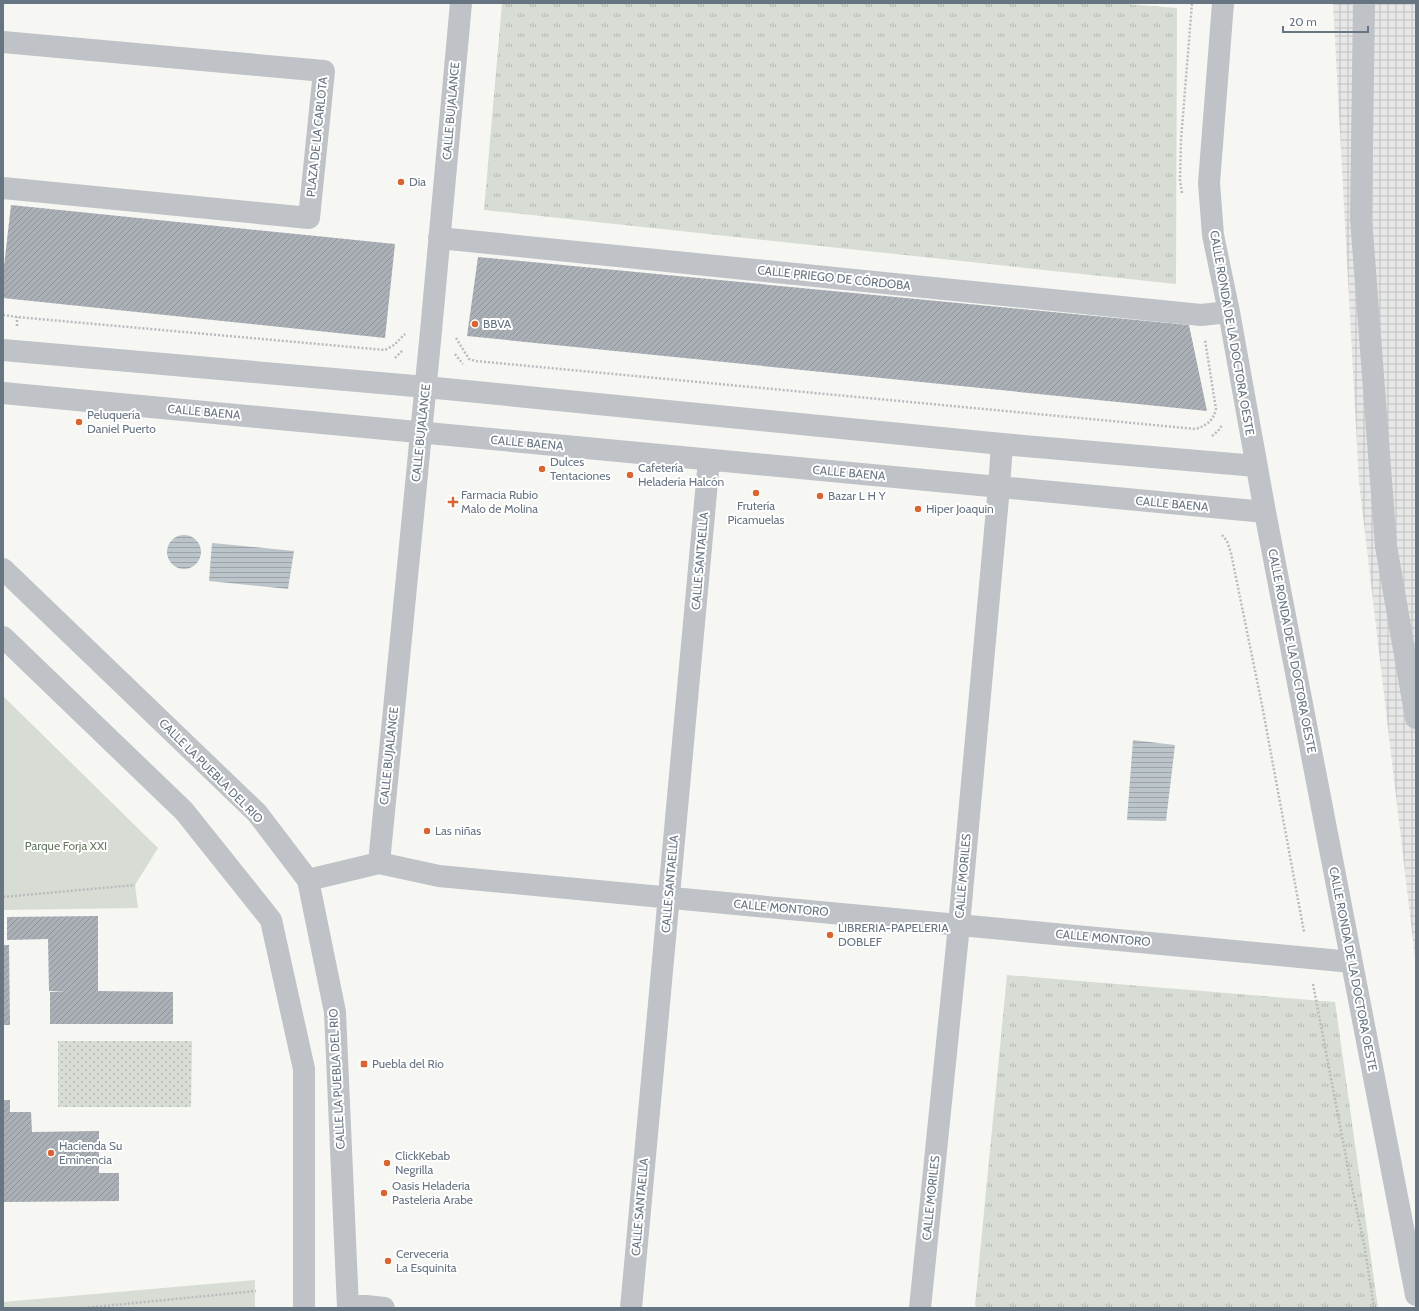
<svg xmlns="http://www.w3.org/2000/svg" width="1419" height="1311" viewBox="0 0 1419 1311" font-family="Cabin,sans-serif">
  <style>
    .industrial { fill: url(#industrial-grid) }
    .grass { fill: url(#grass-tufts) }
    .park { fill: #d7dcd4 }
    .garden { fill: url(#garden-dots) }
    .water { fill: url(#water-rules) }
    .building { fill: url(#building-hatch) }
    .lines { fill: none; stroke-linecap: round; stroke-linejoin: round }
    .path { stroke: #b9bbbe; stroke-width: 2.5; stroke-dasharray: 2 2; stroke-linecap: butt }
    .minor { stroke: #bfc2c6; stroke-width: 22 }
    .poi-dot { fill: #d86531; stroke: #fff; stroke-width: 1.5 }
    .labels { text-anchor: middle; stroke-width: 4; stroke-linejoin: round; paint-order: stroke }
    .street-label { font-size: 12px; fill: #677482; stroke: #fff }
    .poi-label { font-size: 12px; fill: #677482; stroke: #fff; text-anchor: start }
    .park-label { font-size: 12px; fill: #687965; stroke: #fff }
  </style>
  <defs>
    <pattern id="industrial-grid" width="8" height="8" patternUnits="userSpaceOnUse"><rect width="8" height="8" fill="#e6e7e6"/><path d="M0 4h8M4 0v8" fill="none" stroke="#bec0c0"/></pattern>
    <pattern id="grass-tufts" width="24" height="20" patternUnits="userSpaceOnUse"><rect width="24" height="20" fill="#d7dcd4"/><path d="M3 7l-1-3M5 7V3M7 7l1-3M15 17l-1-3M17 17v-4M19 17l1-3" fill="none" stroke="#b2b7b1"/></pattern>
    <pattern id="garden-dots" width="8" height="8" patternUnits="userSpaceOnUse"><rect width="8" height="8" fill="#d7dcd4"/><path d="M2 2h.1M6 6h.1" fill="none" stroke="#b2b7b1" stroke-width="1.8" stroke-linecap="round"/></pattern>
    <pattern id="water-rules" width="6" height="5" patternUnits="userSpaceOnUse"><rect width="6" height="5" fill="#bbc4c9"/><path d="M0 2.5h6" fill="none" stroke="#9ca4a9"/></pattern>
    <pattern id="building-hatch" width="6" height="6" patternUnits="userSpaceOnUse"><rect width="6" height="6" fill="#aab0b6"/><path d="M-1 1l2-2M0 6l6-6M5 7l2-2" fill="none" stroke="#8e9499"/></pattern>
  </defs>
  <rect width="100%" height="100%" fill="#f6f6f3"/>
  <!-- industrial -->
  <path class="industrial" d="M1333,3H1416V966L1359,482Z"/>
  <!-- grass -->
  <path class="grass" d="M502,3H1114L1177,8L1176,284L484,210Z
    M1007,975L1335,1002L1378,1308H977L975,1305Z"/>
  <!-- park -->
  <path class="park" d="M3,696L158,848L135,885L138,908L3,910Z
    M255,1280V1308H3V1302Z"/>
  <!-- garden -->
  <path class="garden" d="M58,1041H192L191,1107H58Z"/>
  <!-- water -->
  <path class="water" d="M167 552a17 17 0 1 1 34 0a17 17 0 1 1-34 0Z
    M212,543L294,551L288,589L209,581Z
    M1133,740L1175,745L1166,821L1127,820Z"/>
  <!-- building -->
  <path class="building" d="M11,205L395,244L385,338L3,298V275Z
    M478,257L1189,325L1207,411L467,336Z
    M98,916V991L173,992V1024H50V992L66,991H49L48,939L7,940V917Z
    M3,945H9L10,1025H3Z
    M3,1100H10V1112H31L32,1132L99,1131V1173H119V1201L3,1202Z"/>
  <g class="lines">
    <!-- path -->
    <path class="path" d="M1182,193L1180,180L1181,140L1192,3
      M3,315L17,317L385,350L394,345L405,334
      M17,326V317
      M456,338L469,359L476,361L1196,429C1207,425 1213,421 1216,409L1205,340
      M455,354L463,364
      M395,358L403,350
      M1212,436L1218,431L1222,425
      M1222,535L1227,541L1231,553L1262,705L1304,932
      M3,897L135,885
      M1313,984L1350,1178L1365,1249L1374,1308
      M84,1308L256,1291"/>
    <!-- minor -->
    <path class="minor" d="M1223,3L1209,183L1213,235L1229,312L1265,512L1416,1295
      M1364,3L1361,218L1386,546L1416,718
      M3,42L324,71L309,218L3,188
      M439,238L1201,315L1229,312
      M3,350L426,387L1002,444L1256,466
      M3,393L1265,512
      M3,569L257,813L308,880L335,1012L348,1308
      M3,637L184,811L271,920L304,1069V1308
      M379,863L431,331L461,3
      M308,880L379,863L439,876L1352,962
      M348,1304L384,1308
      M631,1308L709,460
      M920,1308L959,925L999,487L1002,444"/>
  </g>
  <!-- markers -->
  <g class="poi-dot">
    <circle cx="401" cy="182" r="4"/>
    <circle cx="475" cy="324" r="4"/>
    <circle cx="79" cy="422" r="4"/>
    <circle cx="542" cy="469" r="4"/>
    <circle cx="630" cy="475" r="4"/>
    <circle cx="756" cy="493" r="4"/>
    <circle cx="820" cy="496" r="4"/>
    <path d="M451 496h4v4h4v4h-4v4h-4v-4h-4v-4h4z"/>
    <circle cx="918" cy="509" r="4"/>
    <circle cx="427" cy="831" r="4"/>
    <circle cx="830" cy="935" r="4"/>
    <rect x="360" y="1060" width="8" height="8" rx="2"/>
    <circle cx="51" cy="1153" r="4"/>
    <circle cx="387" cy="1163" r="4"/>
    <circle cx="384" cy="1193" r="4"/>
    <circle cx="388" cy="1261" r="4"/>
  </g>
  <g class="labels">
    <!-- street labels -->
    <g class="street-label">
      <text transform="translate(451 111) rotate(-85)" y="4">CALLE BUJALANCE</text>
      <text transform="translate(317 137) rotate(-84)" y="4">PLAZA DE LA CARLOTA</text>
      <text transform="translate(834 278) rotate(6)" y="4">CALLE PRIEGO DE CÓRDOBA</text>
      <text transform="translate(1232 333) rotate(80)" y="4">CALLE RONDA DE LA DOCTORA OESTE</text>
      <text transform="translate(204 412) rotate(5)" y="4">CALLE BAENA</text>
      <text transform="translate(421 433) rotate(-84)" y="4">CALLE BUJALANCE</text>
      <text transform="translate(527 443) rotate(5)" y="4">CALLE BAENA</text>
      <text transform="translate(849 473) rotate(5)" y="4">CALLE BAENA</text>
      <text transform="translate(1172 504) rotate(5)" y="4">CALLE BAENA</text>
      <text transform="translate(700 561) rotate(-85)" y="4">CALLE SANTAELLA</text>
      <text transform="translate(1292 651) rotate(79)" y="4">CALLE RONDA DE LA DOCTORA OESTE</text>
      <text transform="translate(389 756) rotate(-84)" y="4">CALLE BUJALANCE</text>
      <text transform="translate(211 771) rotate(45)" y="4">CALLE LA PUEBLA DEL RIO</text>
      <text transform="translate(963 876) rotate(-85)" y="4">CALLE MORILES</text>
      <text transform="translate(670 884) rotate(-85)" y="4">CALLE SANTAELLA</text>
      <text transform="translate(781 908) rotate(5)" y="4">CALLE MONTORO</text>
      <text transform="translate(1103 938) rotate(5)" y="4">CALLE MONTORO</text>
      <text transform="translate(1353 969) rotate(79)" y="4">CALLE RONDA DE LA DOCTORA OESTE</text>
      <text transform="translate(337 1079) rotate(-93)" y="4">CALLE LA PUEBLA DEL RIO</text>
      <text transform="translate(931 1198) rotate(-84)" y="4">CALLE MORILES</text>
      <text transform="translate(640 1207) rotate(-85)" y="4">CALLE SANTAELLA</text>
    </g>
    <!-- poi labels -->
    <g class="poi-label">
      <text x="409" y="186">Dia</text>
      <text x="483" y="328">BBVA</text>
      <text x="87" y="419">Peluquería<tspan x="87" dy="14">Daniel Puerto</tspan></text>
      <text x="550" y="466">Dulces<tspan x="550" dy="14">Tentaciones</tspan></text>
      <text x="638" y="472">Cafetería<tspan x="638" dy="14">Heladería Halcón</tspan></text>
      <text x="461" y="499">Farmacia Rubio<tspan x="461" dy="14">Malo de Molina</tspan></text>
      <text x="828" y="500">Bazar L H Y</text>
      <text x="756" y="510" text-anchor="middle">Frutería<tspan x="756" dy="14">Picamuelas</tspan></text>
      <text x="926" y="513">Hiper Joaquin</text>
      <text x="435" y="835">Las niñas</text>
      <text x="838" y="932">LIBRERIA-PAPELERIA<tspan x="838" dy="14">DOBLEF</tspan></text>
      <text x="372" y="1068">Puebla del Rio</text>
      <text x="59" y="1150">Hacienda Su<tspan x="59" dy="14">Eminencia</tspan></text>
      <text x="395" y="1160">ClickKebab<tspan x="395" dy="14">Negrilla</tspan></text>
      <text x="392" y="1190">Oasis Heladeria<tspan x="392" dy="14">Pasteleria Arabe</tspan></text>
      <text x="396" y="1258">Cerveceria<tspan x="396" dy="14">La Esquinita</tspan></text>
    </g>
    <!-- park labels -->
    <g class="park-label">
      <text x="66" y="850">Parque Forja XXI</text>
    </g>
  </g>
  <!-- border -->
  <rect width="1419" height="1311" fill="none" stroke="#677482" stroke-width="8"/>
  <!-- scale -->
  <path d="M1283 26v6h85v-6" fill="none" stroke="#677482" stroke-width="2"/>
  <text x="1289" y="26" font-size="12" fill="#677482" stroke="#ffffff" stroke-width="3" paint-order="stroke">20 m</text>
</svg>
